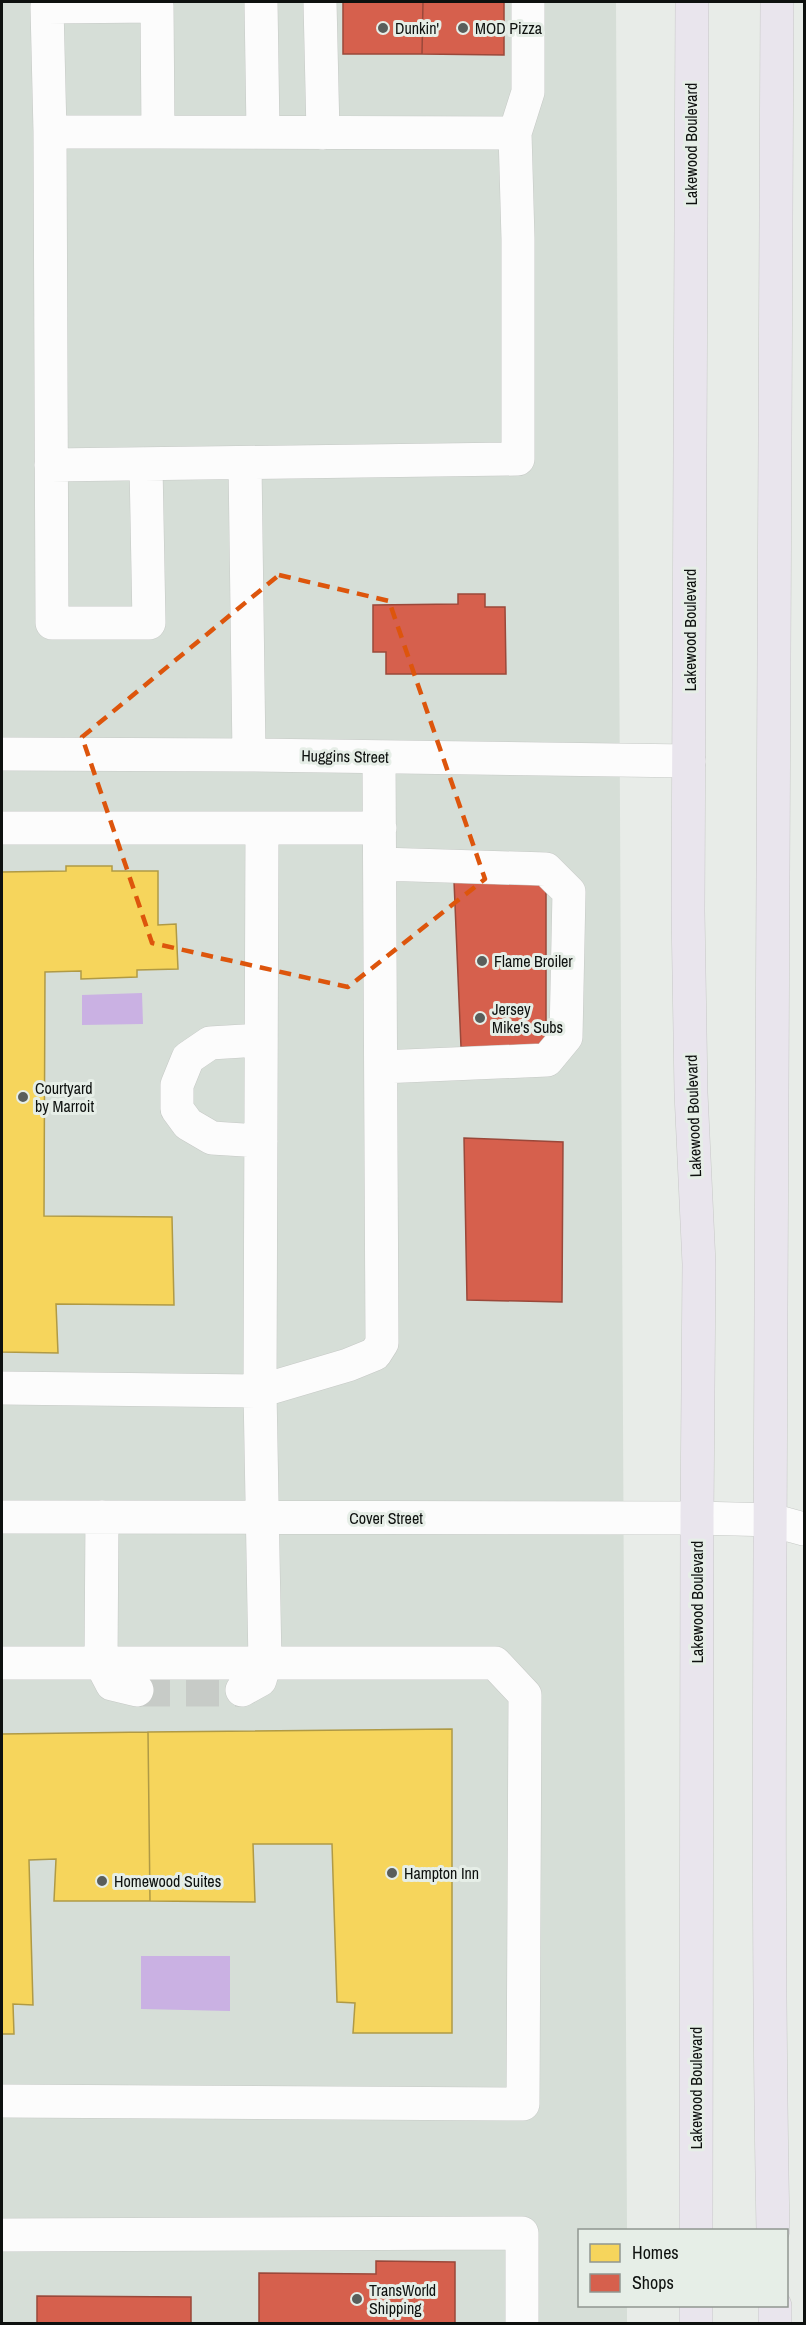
<svg xmlns="http://www.w3.org/2000/svg" width="806" height="2325" viewBox="0 0 806 2325" font-family="'Archivo Narrow',sans-serif">
  <style>
    .built { fill: #d6ded7 }
    .water { fill: #cab1e3 }
    .homes { fill: #f6d55c; stroke: #b09a45; stroke-width: 1.5 }
    .shops { fill: #d6604d; stroke: #9a483a; stroke-width: 1.5 }
    .lines { fill: none; stroke-linecap: round; stroke-linejoin: round }
    .minor-tunnel { stroke: #c7cbc7; stroke-width: 33; stroke-dasharray: 33 16; stroke-linecap: butt }
    .minor-casing { stroke: #c6c9c6; stroke-width: 34 }
    .major-casing { stroke: #c7c8c7; stroke-width: 34 }
    .minor { stroke: #fcfcfc; stroke-width: 33 }
    .major { stroke: #e9e5ed; stroke-width: 33 }
    .marked { fill: none; stroke: #dd550c; stroke-width: 4.5; stroke-dasharray: 12 8; stroke-linejoin: round }
    .poi-dot { fill: #5a5e5b; stroke: #e6eee7; stroke-width: 2 }
    .labels { text-anchor: middle; stroke-width: 6; stroke-linejoin: round; paint-order: stroke }
    .poi-label { font-size: 16px; fill: #0e110f; stroke: #e6eee7; text-anchor: start }
    .street-label { font-size: 16px; fill: #0e110f; stroke: #e6eee7 }
  </style>
  <rect width="100%" height="100%" fill="#e8ece8"/>
  <!-- built -->
  <path class="built" d="M2,2H616L627,2230H580V2306H627V2323L2,2324Z"/>
  <!-- water -->
  <path class="water" d="M142,993L143,1024L82,1025V995Z
    M141,1956H230V2011L141,2009Z"/>
  <!-- homes -->
  <path class="homes" d="M66,866H112V871H158V925L176,924L178,969L137,970V977L81,979V971L45,972L44,1216L172,1217L174,1305L56,1304L58,1353L2,1352V872L66,871Z
    M452,1729V2033H353L355,2003L337,2002L332,1844H253L255,1902L150,1901L148,1732Z
    M148,1732L150,1901H54L56,1859L29,1860L33,2005L13,2004L14,2034H2V1734Z"/>
  <!-- shops -->
  <path class="shops" d="M343,2H423L422,54H343Z
    M423,2H504V55L422,54Z
    M458,594H485V607H505L506,674H386V652H373V605L458,604Z
    M454,881L546,884V1047H461Z
    M464,1138L563,1142L562,1302L467,1300Z
    M376,2261L455,2262V2324H259V2273L376,2274Z
    M37,2296L191,2297V2324H37Z"/>
  <g class="lines">
    <!-- minor-tunnel -->
    <path class="minor-tunnel" d="M137,1690H242"/>
    <defs>
      <path id="minor" d="M261,2L263,132
        M320,2L323,133
        M50,132H158
        M515,133L528,92V2
        M245,463L249,755
        M51,465L518,459V239L515,133L158,132L157,6L47,7L50,132L52,623H149L146,465
        M2,754L249,755L689,761
        M2,828H380
        M380,864L546,869L569,892L566,1037L547,1060L381,1067
        M261,1141L212,1138L188,1124L177,1109V1085L188,1058L210,1043L261,1040
        M2,1388L260,1391L348,1365L375,1354L382,1343L379,757
        M2,1517L697,1518L771,1520L804,1529
        M102,1517L101,1663L112,1684L137,1690
        M2,1663H495L525,1695L523,2104L2,2101
        M242,1690L260,1680L265,1663L260,1391L262,828
        M2,2235L522,2233V2324"/>
      <path id="major" d="M692,2L688,911L691,1093L699,1264L697,1518L696,2230
        M773,2230C767,1924 770,1618 771,1312C772,875 773,438 777,2
        M775,2306V2324
        M696,2324V2306"/>
    </defs>
    <!-- minor casing -->
    <use href="#minor" class="minor-casing"/>
    <!-- major casing -->
    <use href="#major" class="major-casing"/>
    <!-- minor -->
    <use href="#minor" class="minor"/>
    <!-- major -->
    <use href="#major" class="major"/>
  </g>
  <!-- marked area -->
  <path class="marked" d="M279,575L389,601L485,879L348,987L152,943L82,737Z"/>
  <!-- markers -->
  <g class="poi-dot">
    <circle cx="383" cy="28" r="6"/>
    <circle cx="463" cy="28" r="6"/>
    <circle cx="482" cy="961" r="6"/>
    <circle cx="480" cy="1018" r="6"/>
    <circle cx="23" cy="1097" r="6"/>
    <circle cx="392" cy="1873" r="6"/>
    <circle cx="102" cy="1881" r="6"/>
    <circle cx="357" cy="2299" r="6"/>
  </g>
  <g class="labels">
    <!-- poi labels -->
    <g class="poi-label">
      <text x="395" y="34">Dunkin'</text>
      <text x="475" y="34">MOD Pizza</text>
      <text x="494" y="967">Flame Broiler</text>
      <text x="492" y="1015">Jersey<tspan x="492" dy="18">Mike's Subs</tspan></text>
      <text x="35" y="1094">Courtyard<tspan x="35" dy="18">by Marroit</tspan></text>
      <text x="404" y="1879">Hampton Inn</text>
      <text x="114" y="1887">Homewood Suites</text>
      <text x="369" y="2296">TransWorld<tspan x="369" dy="18">Shipping</tspan></text>
    </g>
    <!-- street labels -->
    <g class="street-label">
      <text transform="translate(691 144) rotate(-90)" y="6">Lakewood Boulevard</text>
      <text transform="translate(690 630) rotate(-90)" y="6">Lakewood Boulevard</text>
      <text transform="translate(345 756) rotate(1)" y="6">Huggins Street</text>
      <text transform="translate(693 1116) rotate(-92)" y="6">Lakewood Boulevard</text>
      <text x="386" y="1524">Cover Street</text>
      <text transform="translate(697 1602) rotate(-90)" y="6">Lakewood Boulevard</text>
      <text transform="translate(696 2088) rotate(-90)" y="6">Lakewood Boulevard</text>
    </g>
  </g>
  <!-- border -->
  <rect width="806" height="2325" fill="none" stroke="#0e110f" stroke-width="6"/>
  <!-- legend -->
  <rect x="578" y="2229" width="210" height="78" fill="#e6eee7" stroke="#909691" stroke-width="1.5"/>
  <rect x="590" y="2244" width="30" height="18" fill="#f6d55c" stroke="#909691" stroke-width="1.5"/>
  <text x="632" y="2259" font-size="18" fill="#0e110f">Homes</text>
  <rect x="590" y="2274" width="30" height="18" fill="#d6604d" stroke="#909691" stroke-width="1.5"/>
  <text x="632" y="2289" font-size="18" fill="#0e110f">Shops</text>
</svg>
